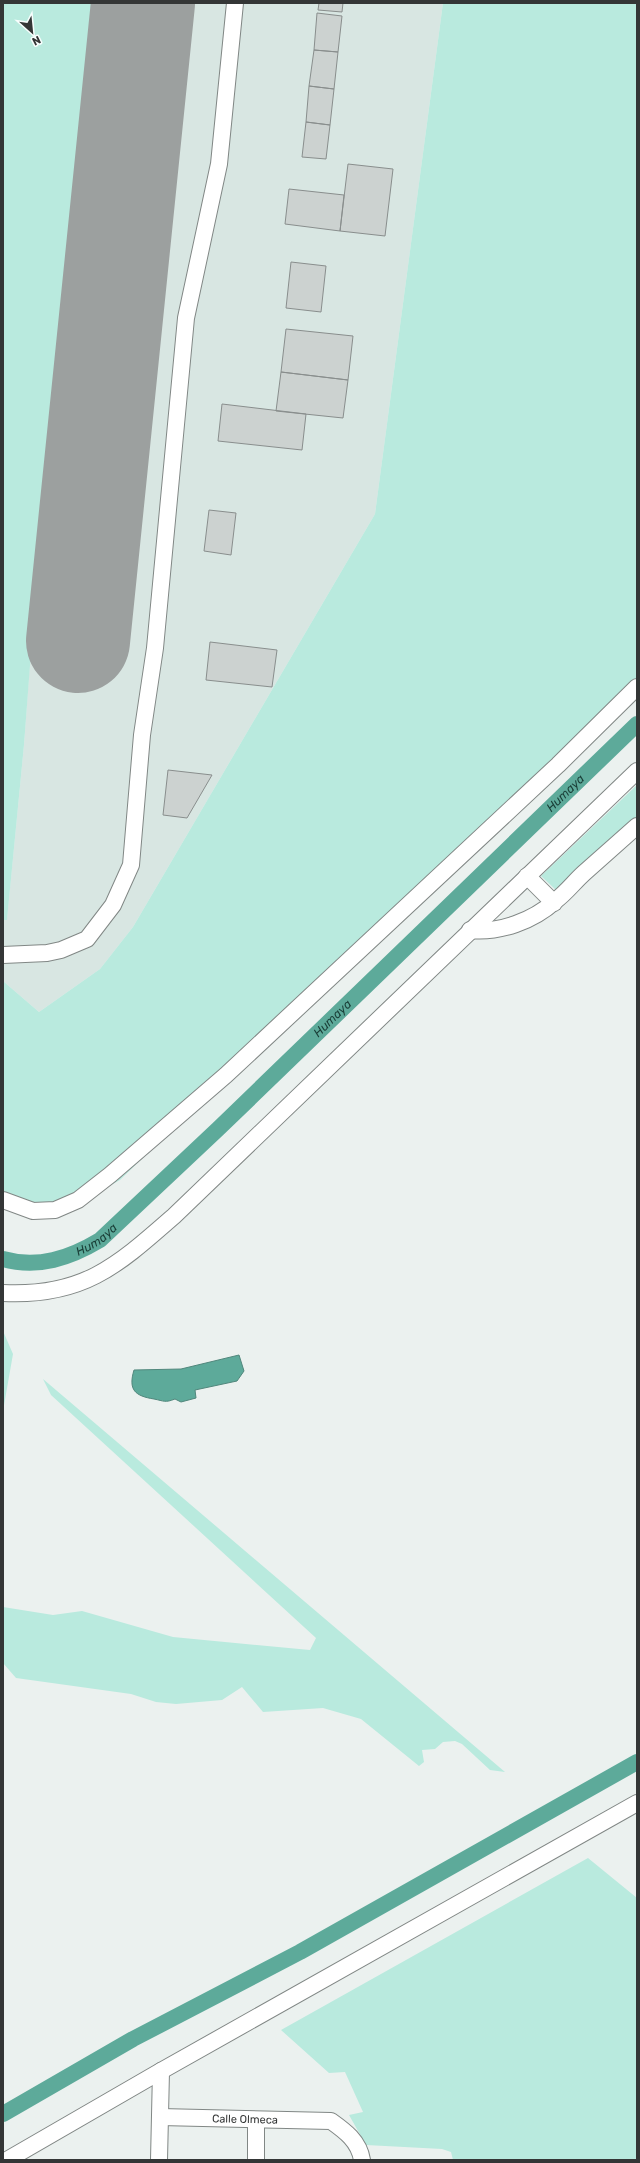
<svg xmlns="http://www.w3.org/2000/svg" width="640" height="2163" viewBox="0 0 640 2163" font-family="Rubik,sans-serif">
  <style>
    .built { fill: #d8e6e2 }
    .green { fill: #b9eade }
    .water { fill: #5daa9a; stroke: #51877c }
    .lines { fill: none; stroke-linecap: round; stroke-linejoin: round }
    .canal { stroke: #5daa9a; stroke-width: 16 }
    .runway { stroke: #9ca09f; stroke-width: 104 }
    .building { fill: #ccd2d0; stroke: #898e8d }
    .minor-casing { stroke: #818785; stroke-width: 18 }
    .minor { stroke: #fff; stroke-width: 16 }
    .labels { text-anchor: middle; stroke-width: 4; stroke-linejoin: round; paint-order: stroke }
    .street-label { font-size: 11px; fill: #343636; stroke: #f8fefd }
    .water-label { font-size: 12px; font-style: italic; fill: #193d36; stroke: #f8fefd }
  </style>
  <rect width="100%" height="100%" fill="#ebf1ef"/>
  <!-- built -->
  <path class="built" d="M75,3H443L375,514L133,927L100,969L39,1012L3,981V920L7,919L24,745L75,36Z"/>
  <!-- green -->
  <path class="green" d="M3,3H124L61,640L32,639L24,745L7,920H3Z
    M443,3H637V685L424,885L120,1180L66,1210L3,1204V981L39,1012L100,969L133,927L375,514Z
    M637,785V832L557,891L541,876Z
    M3,1331L13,1354L3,1411Z
    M43,1379L505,1772L490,1770L462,1744L455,1741L443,1742L435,1749L422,1750L424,1762L419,1766L361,1719L323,1708L263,1712L242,1687L222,1700L176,1704L156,1702L131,1694L16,1678L3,1663V1607L53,1615L82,1611L173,1637L310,1650L316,1638L51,1395Z
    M588,1858L637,1898V2160H453L451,2152L442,2149L366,2145L349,2115L363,2112L345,2072L329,2073L281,2030Z"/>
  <!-- water -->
  <path class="water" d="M239,1355L244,1371L237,1381L195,1390L196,1398L181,1402L175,1399C165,1403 164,1401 154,1399C135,1396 128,1390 134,1370L181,1369Z"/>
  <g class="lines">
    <!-- canal -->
    <g class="canal">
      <path id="s1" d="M3,1259C38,1269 70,1258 100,1240L218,1129L637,724"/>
      <path d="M3,2114L133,2039L300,1952L637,1762"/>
    </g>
    <!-- runway -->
    <path class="runway" d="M78,641L143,3"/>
  </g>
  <!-- building -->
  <path class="building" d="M319,3H343L342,12L318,10Z
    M317,13L342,16L338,52L314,50Z
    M314,50L338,52L334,89L309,86Z
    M309,86L334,89L330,125L306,122Z
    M306,122L330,125L326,159L302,157Z
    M348,164L393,169L385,236L340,231Z
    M289,189L344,195L340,231L285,224Z
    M291,262L326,266L321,312L286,308Z
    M286,329L353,336L348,380L281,372Z
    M281,372L348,380L343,418L276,411Z
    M222,404L306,414L302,450L218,441Z
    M209,510L236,513L231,555L204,551Z
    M210,642L277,650L272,687L206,680Z
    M168,770L212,775L187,818L163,815Z"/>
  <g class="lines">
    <defs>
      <g id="minor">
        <path d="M527,876L554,903"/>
        <path d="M470,930C500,933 533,921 555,901C566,893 574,882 584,873C602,857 619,842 637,826"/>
        <path d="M3,955L47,953L61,950L87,939L113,905L131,865L142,735L155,648L186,318L219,164L235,3"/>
        <path d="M3,1200L33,1211L55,1210L78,1200L110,1175L226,1075L558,765L637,687"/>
        <path d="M3,1293C83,1297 117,1266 174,1216L637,771"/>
        <path id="s2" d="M160,2117L331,2121C345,2131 359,2141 362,2160"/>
        <path d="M7,2160L161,2071L637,1803"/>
        <path d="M159,2160L161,2071"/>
        <path d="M256,2160V2120"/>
      </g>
    </defs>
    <!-- minor casing -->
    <use href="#minor" class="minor-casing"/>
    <!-- minor -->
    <use href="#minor" class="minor"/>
  </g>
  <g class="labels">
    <!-- street labels -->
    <g class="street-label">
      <text dy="4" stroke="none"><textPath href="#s2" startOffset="85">Calle Olmeca</textPath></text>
    </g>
    <!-- water labels -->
    <g class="water-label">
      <text dy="4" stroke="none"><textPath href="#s1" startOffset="747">Humaya</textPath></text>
      <text dy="4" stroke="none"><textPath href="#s1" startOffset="423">Humaya</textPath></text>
      <text dy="4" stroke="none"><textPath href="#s1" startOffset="99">Humaya</textPath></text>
    </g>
  </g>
  <!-- border -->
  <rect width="640" height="2163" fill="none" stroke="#343636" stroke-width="8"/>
  <!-- north arrow -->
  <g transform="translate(32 32) rotate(153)" stroke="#f8fefd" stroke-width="3" paint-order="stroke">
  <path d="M0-3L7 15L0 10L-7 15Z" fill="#343636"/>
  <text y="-6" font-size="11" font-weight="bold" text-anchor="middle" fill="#343636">N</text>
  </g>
</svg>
